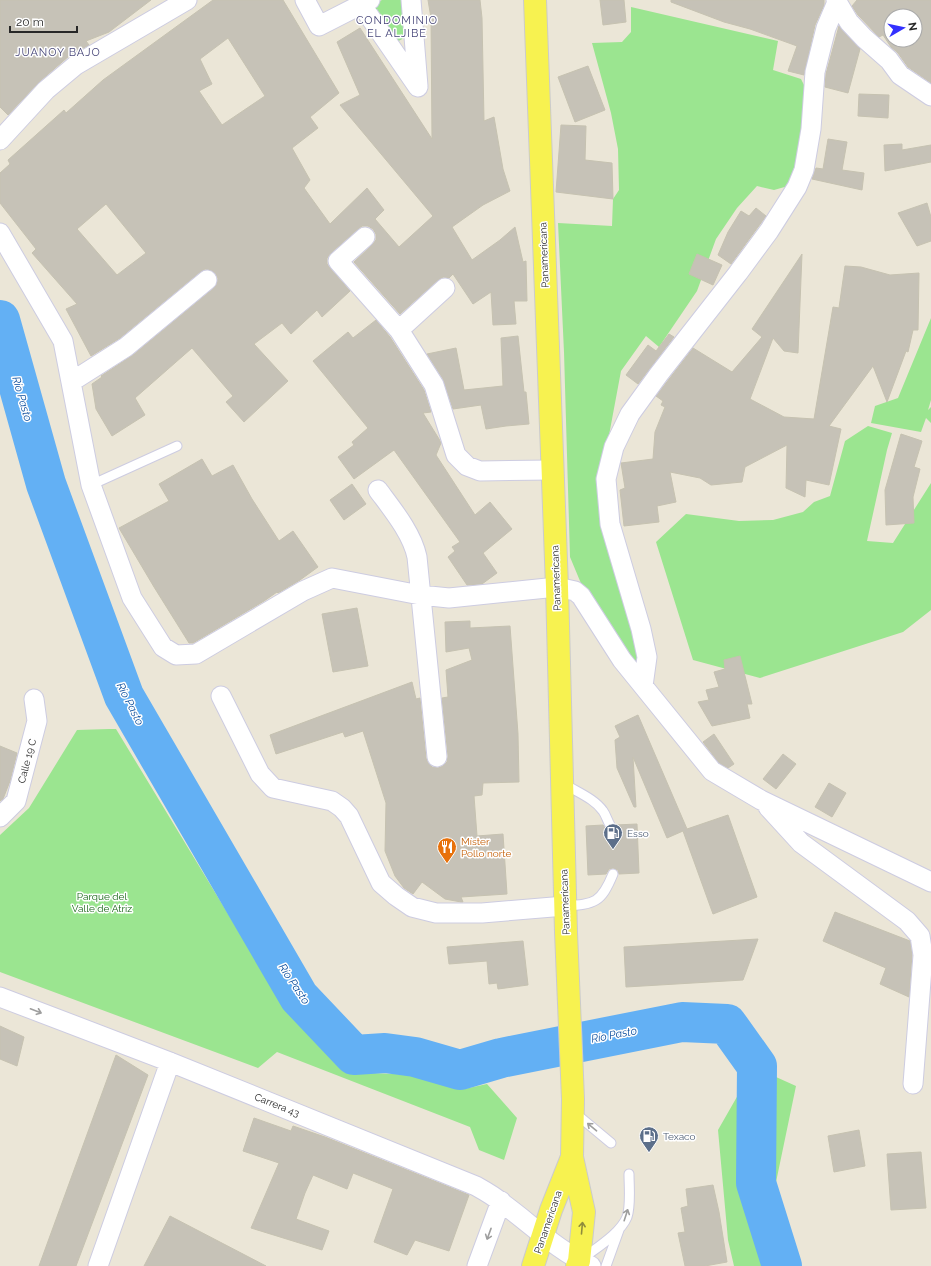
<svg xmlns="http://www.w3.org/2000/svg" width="931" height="1266" font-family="Raleway,sans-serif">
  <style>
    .green { fill: #9be590 }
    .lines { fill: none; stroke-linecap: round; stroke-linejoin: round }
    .river { stroke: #63b0f4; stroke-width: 40 }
    .building { fill: #c6c2b7; stroke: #c6c2b1; fill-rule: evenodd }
    .service-casing { stroke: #cdcce1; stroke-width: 11 }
    .minor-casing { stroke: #cdcce1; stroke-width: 21 }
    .primary-casing { stroke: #cbcbcb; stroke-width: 24 }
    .service { stroke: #fff; stroke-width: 9 }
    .minor { stroke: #fff; stroke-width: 19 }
    .primary { stroke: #f7f250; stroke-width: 22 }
    .oneway { stroke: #9e9e9e }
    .oneway2 { stroke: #8f8c3c }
    .labels { text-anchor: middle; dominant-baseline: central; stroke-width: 3; stroke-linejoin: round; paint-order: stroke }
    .street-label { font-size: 10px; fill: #272727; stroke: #fff }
    .service-label { font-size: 10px; fill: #4e5e75; stroke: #fff; text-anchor: start }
    .food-label { font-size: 10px; fill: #c56008; stroke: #fff; text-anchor: start }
    .park-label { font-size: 10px; fill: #166515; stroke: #fff }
    .neighbourhood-label { font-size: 11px; letter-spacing: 1px; fill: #474679; stroke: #fff }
    .water-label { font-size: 11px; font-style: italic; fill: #074a9b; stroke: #fff }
  </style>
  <rect width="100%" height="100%" fill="#ebe6d7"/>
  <path class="green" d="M382 0H403L404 38 393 44 368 7Z
    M631 7 778 41 773 70 801 79 808 93 804 138 788 186 774 190 757 186 737 208 716 239 697 291 659 347 646 336 621 371 604 462 642 660 633 666 610 637 580 581 570 557 564 352 558 223 612 226 613 199 619 190 618 149 611 113 592 43 622 42 631 32Z
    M931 318V400L928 410 931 407V423L926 418 921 432 871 423 875 406 898 398Z
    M868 426 892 433 887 450 867 541 893 543 931 483V610L903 632 760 678 693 660 656 542 686 514 739 521 773 520 803 512 814 502 830 496 845 441Z
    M109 729H116L287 1011 347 1072 419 1075 464 1089 487 1084 517 1118 504 1160 479 1150 470 1127 277 1052 258 1068 0 972V835L29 808 77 730Z
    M776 1077 796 1086 775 1187 782 1224 799 1266H734L728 1240 718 1130 742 1088Z"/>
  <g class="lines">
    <path class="river" d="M0 320 46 484 124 696 299 997 354 1055 385 1053 415 1057 460 1070 501 1058 682 1022 727 1024 757 1066 756 1183 782 1266"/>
  </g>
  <path class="building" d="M0 0H151L109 32 86 41 89 45 69 56 39 82 8 115 0 107Z
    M213 0H283L339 93 310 117 318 128 292 148 310 180 304 188 330 224 367 188 384 210 375 219 399 247 433 216 340 105 360 95 337 42 360 28 432 139 431 18 428 0H480L482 18 484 121 494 117 503 169 510 191 483 205 452 227 472 260 500 240 515 227 523 262 526 261 527 301H514L516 324 493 325 491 292 473 304 453 274 449 278 443 277 438 280 400 314 354 262 372 245 376 240V234L373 229 368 226H362L358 229 331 253 327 258V264L330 268 350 291 322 317 317 310 291 334 282 323 254 344 288 381 244 422 226 402 233 396 192 348 135 398 145 415 112 436 96 409 92 384 102 377 101 376 133 355 214 288 217 283 218 278 215 273 210 270 205 269 200 272 120 338 91 356 66 309 77 304 32 253 36 249 0 203V173L10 164 8 160 64 110 66 113 103 80ZM228 38 265 96 222 125 199 91 212 84 200 59ZM106 204 146 253 117 275 77 229Z
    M600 0H624L626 22 603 25Z
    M671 0H824V5L815 25 804 75 788 71 797 46 750 29 724 22 671 2Z
    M857 0H931V83L908 67 898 53 891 47 883 35 879 37 858 15 852 6ZM891 16H915V40H891Z
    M839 26 860 49 848 93 825 87 826 74Z
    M588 66 605 110 575 122 558 77Z
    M859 94 889 95 888 118 858 116Z
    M561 125 586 126 585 160 612 163 613 199 556 192Z
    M828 139 847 142 842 170 864 173 862 190 812 179 816 168 823 169Z
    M902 144V150L931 145V162L885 171 884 145Z
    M927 203 931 217V241L917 246 898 213Z
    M756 208 766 216 731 264 718 255 728 232 741 211 749 216Z
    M697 254 722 265 713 285 689 274Z
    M802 254 798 353 784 351 773 338 750 399 784 417 814 419 833 307 839 308 845 266 861 267 890 275 919 273 918 330H913L908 352 906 351 887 402 873 366 829 426 841 429 829 485 806 480 805 497 786 488 787 445 745 467 742 482 711 485 700 478 670 472 676 502 657 506 659 522 624 526 620 490 625 488 621 463 653 459 655 432 665 407 661 405 663 401 656 396 693 348 732 372 762 337 752 329Z
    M376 320 390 337 424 390 431 412 423 413 439 439 441 443 436 455 475 515 490 502 512 529 483 553 497 573 482 584 467 585 448 557 455 551 452 547 460 542 394 450 354 479 338 457 354 445 352 442 368 428 313 361 348 332 353 338Z
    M669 334 674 337 638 384 626 375 648 345 656 351Z
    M518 336 524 392H526L529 424 506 426 486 429 481 405 453 409 443 379 427 354 456 348 464 390 503 386 501 338Z
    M901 434 922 441 914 467 920 469 913 497 914 523 886 525 885 490Z
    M202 459 212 476 233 465 252 499 279 541 293 531 318 567 300 580 278 593 277 592 264 601 193 643H189L154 587 119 528 169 501 159 484Z
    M352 484 366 504 344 520 330 500Z
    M357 608 368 666 333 672 322 614Z
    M470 621V628L510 626 518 734 519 782 483 783 482 795 474 796 477 836 503 834 507 894 461 897 463 902H461L445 899 422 882 413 894 404 888 395 876 385 851 386 803 363 731 345 737 343 732 276 754 270 735 412 682 416 699 420 698 426 758 428 763 432 767 438 768 443 766 447 762 448 756 442 698 448 697 446 670 472 660 469 648 446 652 445 622Z
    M740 656 752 704H747L750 718 712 726 698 702 709 700 706 690 719 687 714 672 725 669 724 660Z
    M638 715 687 829 728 815 757 897 713 914 683 831 667 838 633 757 636 807H634L617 768 615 740 620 737 615 726Z
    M714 734 734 764 728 768 719 763 703 742Z
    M0 746 17 753 10 781 3 799 0 801Z
    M783 754 796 764 776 789 763 779Z
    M829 783 846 793 832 817 815 807Z
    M637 824 639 873 619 874 618 870 613 868 609 869 606 874 588 875 586 826 603 825 607 830 610 831 615 828 616 825Z
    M835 912 910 941 912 955 909 997 880 984 886 968 823 941Z
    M758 939 743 980 626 987 624 947Z
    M523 941 528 985 498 989 497 983 489 984 487 961 449 964 447 947Z
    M0 1026 24 1037 17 1066 0 1059Z
    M116 1055 148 1075 76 1266H39Z
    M254 1118 291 1131 293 1126 325 1137 469 1195 449 1251 415 1240 407 1255 374 1242 393 1189 353 1173 347 1189 313 1175 305 1193 296 1219 329 1231 322 1250 251 1228 279 1163 243 1151Z
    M859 1130 865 1166 834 1172 828 1136Z
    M921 1152 926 1208 891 1210 887 1154Z
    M713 1185 719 1212 727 1262 705 1266H685L678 1233 685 1232 681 1208 688 1206 686 1189Z
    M170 1216 266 1266H144Z"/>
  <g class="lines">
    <g class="service-casing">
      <path id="service" d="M91 485 177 446
        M563 783C576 792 594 798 603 811 606 815 607 820 610 825
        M565 906C595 904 601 903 613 874
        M575 1113 611 1143
        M582 1259C596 1248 620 1234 627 1217 631 1206 629 1186 629 1174
        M606 1266 619 1230"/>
    </g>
    <g class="minor-casing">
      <path id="minor" d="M305 0 319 26 370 0
        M411 0 418 86
        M836 0 849 22 864 38 889 60 900 75 931 96
        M361 4 418 87
        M0 140 46 90 76 65 187 0
        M0 233 63 341 91 485 132 598 163 647 176 655 196 654 303 591 332 578 420 595 449 598 557 587 575 591 581 596 622 660 712 771 761 800 931 882
        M365 237 338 261 399 330 434 385 456 455 467 466 480 471 552 470
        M399 330 445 288
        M71 382 126 347 207 280
        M378 490C392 509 412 533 417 557L437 757
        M643 686 647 657 641 629 610 524 606 479 614 447 630 414 659 374 738 273 769 231 797 187 804 170 811 129 815 72 826 28 837 2
        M221 696 260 774 273 788 332 801 342 808 349 816 381 883 396 896 412 907 436 913H482L565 906
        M768 807 801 843 907 921 920 936 923 955 913 1084
        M0 817 16 801 37 721 34 699
        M0 997 170 1062 476 1186C485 1191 494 1196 502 1203 531 1224 558 1251 591 1266
        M98 1266 170 1062
        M477 1266 501 1201"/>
    </g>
    <g class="primary-casing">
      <path id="primary" d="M535 0 557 587 566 932 573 1099 572 1157 584 1212 579 1261 577 1266
        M533 1266 551 1210 572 1157"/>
    </g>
    <use href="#service" class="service"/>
    <use href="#minor" class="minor"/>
    <use href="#primary" class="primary"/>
  </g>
  <defs><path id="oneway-shaft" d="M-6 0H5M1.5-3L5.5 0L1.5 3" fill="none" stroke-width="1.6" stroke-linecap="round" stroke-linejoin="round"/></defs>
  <g class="oneway">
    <use href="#oneway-shaft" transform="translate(36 1011) rotate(21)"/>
    <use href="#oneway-shaft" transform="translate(592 1127) rotate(-140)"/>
    <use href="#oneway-shaft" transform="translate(626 1215) rotate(-72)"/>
    <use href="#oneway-shaft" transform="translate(489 1234) rotate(110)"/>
  </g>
  <use class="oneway2" href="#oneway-shaft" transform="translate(582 1228) rotate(-85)"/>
  <defs>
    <g id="fuel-pin" transform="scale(1)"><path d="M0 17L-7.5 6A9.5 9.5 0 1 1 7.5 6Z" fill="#5c6f8a" stroke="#fff"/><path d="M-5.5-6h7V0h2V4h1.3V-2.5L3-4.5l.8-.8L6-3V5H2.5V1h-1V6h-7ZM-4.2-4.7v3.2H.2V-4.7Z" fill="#fff"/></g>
    <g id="restaurant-pin" transform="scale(1)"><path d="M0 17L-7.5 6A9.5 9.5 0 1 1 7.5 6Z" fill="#e8710a" stroke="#fff"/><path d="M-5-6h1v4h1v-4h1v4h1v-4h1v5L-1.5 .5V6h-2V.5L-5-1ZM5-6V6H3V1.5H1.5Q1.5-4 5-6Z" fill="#fff"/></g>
  </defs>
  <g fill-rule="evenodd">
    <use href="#fuel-pin" x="613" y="833"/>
    <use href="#restaurant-pin" x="447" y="847"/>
    <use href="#fuel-pin" x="649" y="1136"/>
  </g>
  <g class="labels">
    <g class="street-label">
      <text transform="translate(544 255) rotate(-92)">Panamericana</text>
      <text transform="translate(556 578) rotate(-92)">Panamericana</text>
      <text transform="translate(27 761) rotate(-75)">Calle 19 C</text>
      <text transform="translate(565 902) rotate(-92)">Panamericana</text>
      <text transform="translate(277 1105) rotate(22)">Carrera 43</text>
      <text transform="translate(548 1222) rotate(-71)">Panamericana</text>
    </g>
    <g class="service-label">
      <text x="627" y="833">Esso</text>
      <text x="663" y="1136">Texaco</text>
    </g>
    <g class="food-label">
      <text x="461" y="841">Míster<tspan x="461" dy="12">Pollo norte</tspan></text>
    </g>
    <g class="park-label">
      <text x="102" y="896">Parque del<tspan x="102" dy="12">Valle de Atriz</tspan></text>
    </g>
    <g class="neighbourhood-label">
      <text x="397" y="20">CONDOMINIO<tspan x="397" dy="13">EL ALJIBE</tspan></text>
      <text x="58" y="52">JUANOY BAJO</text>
    </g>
    <g class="water-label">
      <text transform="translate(22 399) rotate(74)">Río Pasto</text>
      <text transform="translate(130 704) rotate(63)">Río Pasto</text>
      <text transform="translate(294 984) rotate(56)">Río Pasto</text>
      <text transform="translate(614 1035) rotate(-11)">Río Pasto</text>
    </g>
  </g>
  <g transform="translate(903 28) rotate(81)"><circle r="19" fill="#ffffff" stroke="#a9a9a9"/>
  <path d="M0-3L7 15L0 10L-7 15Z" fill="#3330ff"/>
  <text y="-6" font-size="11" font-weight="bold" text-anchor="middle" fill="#272727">N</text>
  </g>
  <path d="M10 26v6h67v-6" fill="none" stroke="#272727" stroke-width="2"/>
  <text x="16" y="26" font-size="12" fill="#272727" stroke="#ffffff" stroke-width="3" paint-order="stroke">20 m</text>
</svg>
